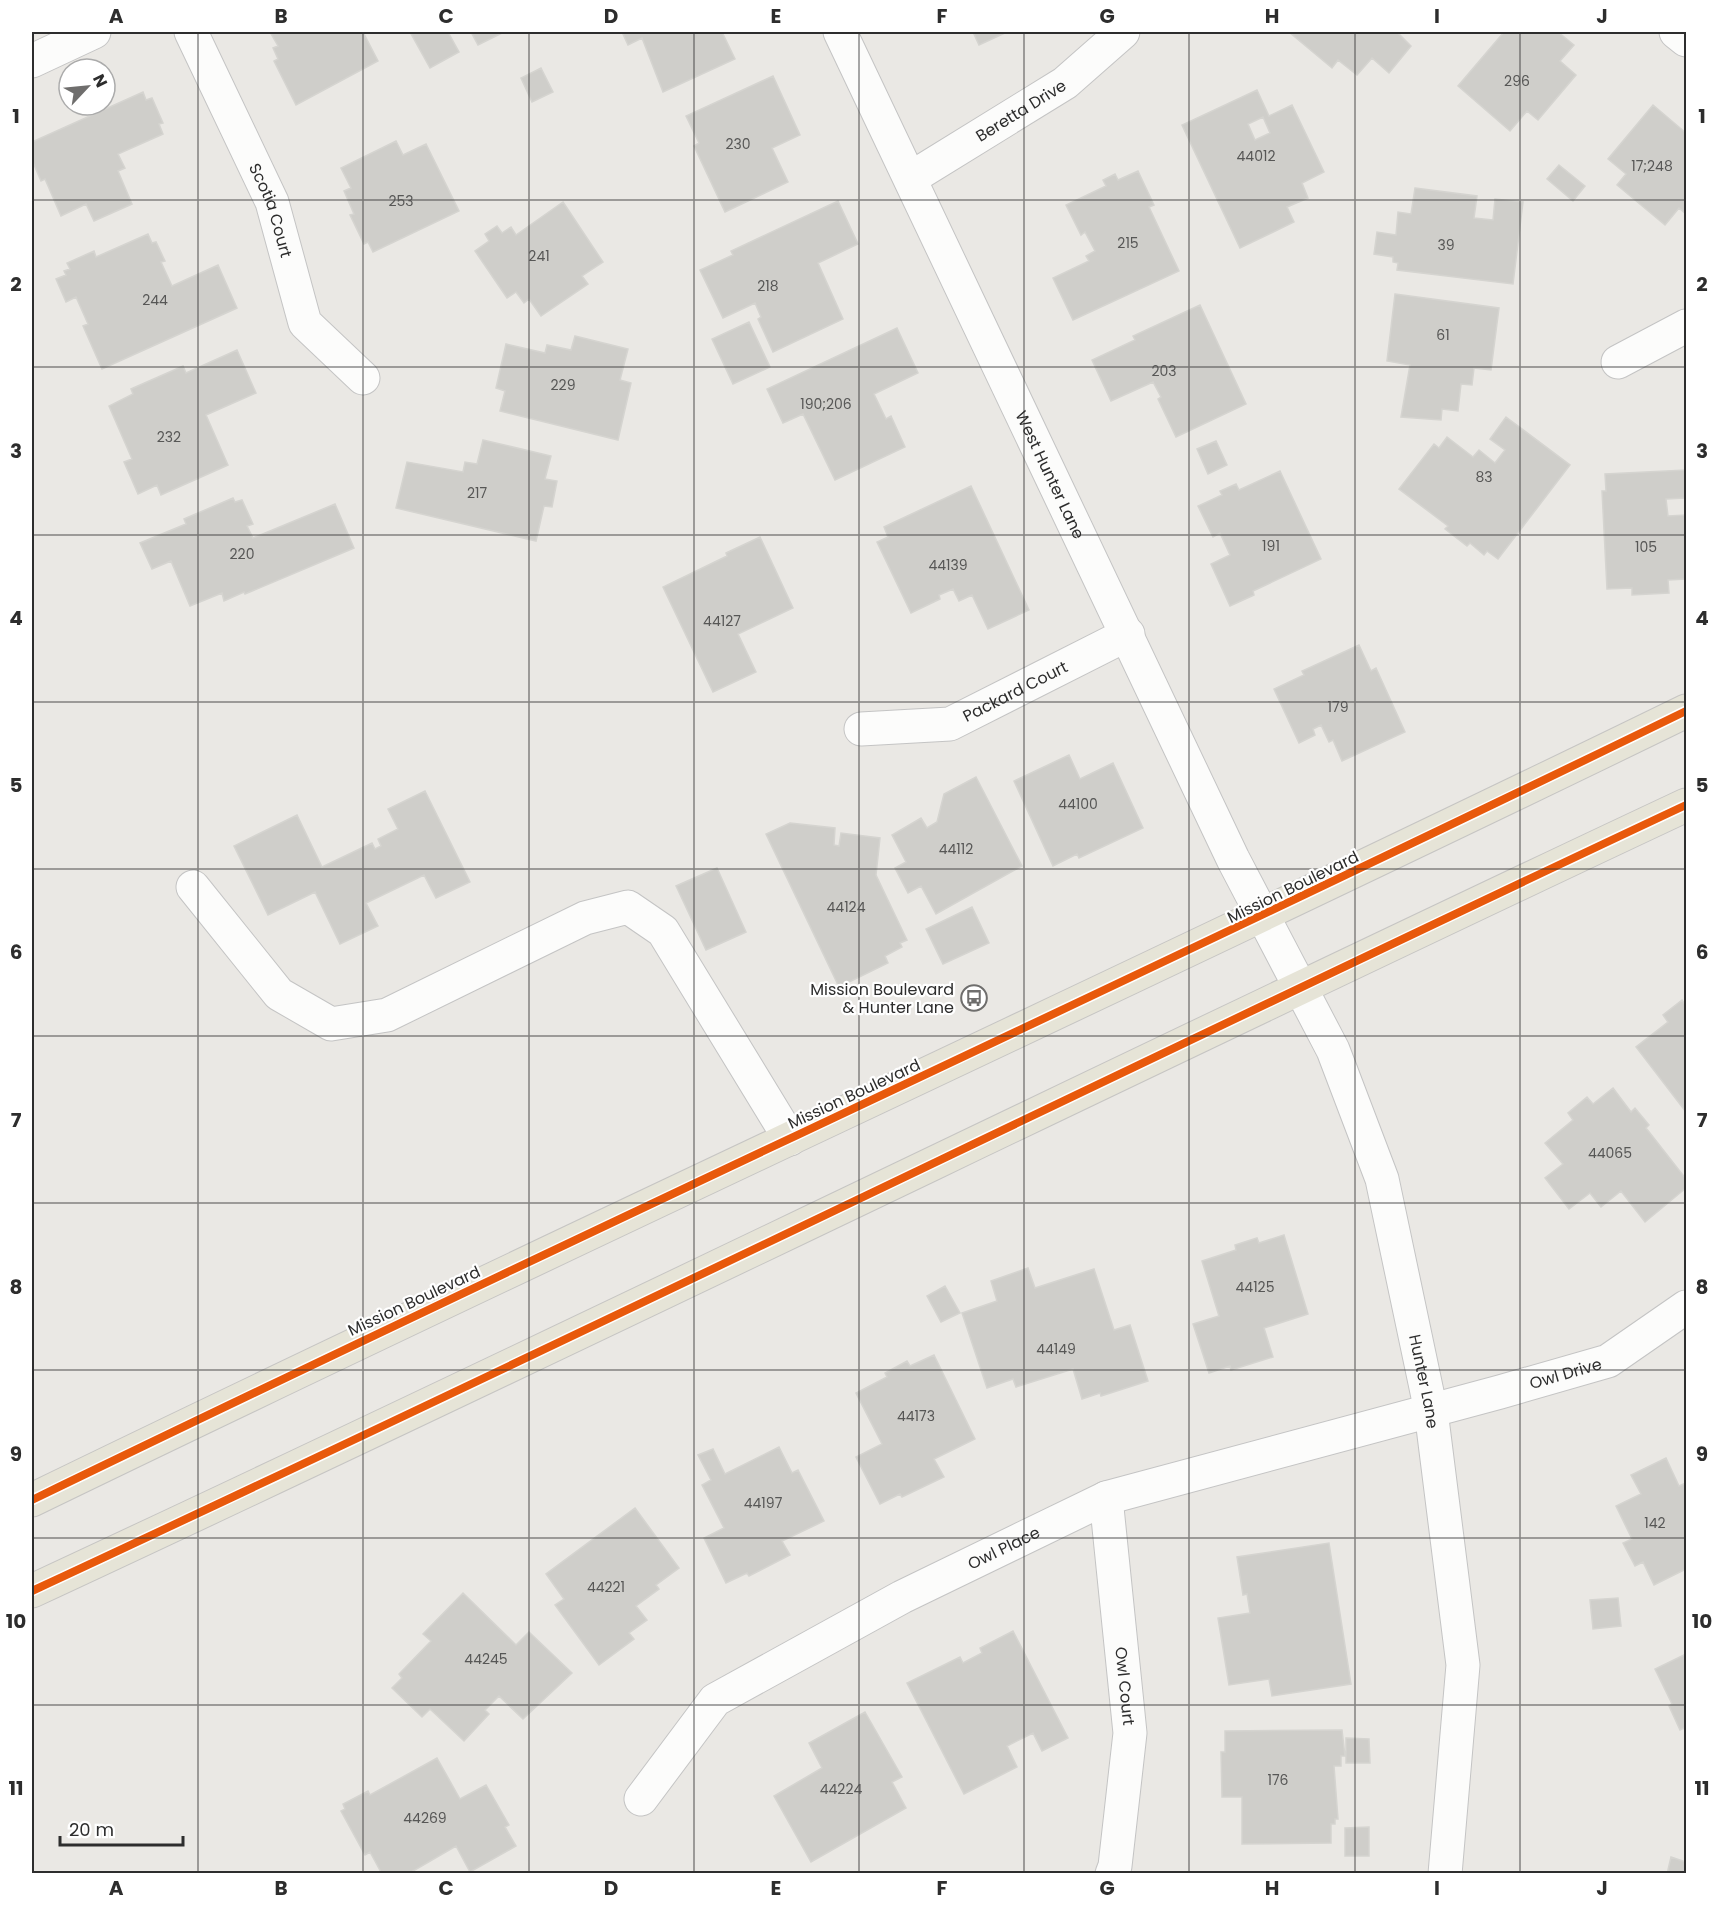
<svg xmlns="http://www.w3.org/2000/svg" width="1718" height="1905" font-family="Poppins,sans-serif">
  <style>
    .building { fill: #cfceca; stroke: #d5d4d0; stroke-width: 1.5; fill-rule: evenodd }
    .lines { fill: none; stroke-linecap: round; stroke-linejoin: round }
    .minor-casing { stroke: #c4c4c4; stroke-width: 35 }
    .major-casing { stroke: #c6c5c3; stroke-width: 35 }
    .minor { stroke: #fcfcfb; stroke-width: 33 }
    .major { stroke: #e6e4d7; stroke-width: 33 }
    .cycleway-casing { stroke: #fff; stroke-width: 11 }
    .cycleway { stroke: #e8590c; stroke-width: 8 }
    .grid { fill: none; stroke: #2d2d2d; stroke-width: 1.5; stroke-opacity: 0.55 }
    .labels { text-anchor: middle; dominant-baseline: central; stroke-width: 4.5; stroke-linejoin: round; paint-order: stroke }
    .number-label { font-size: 14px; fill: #575756 }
    .street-label { font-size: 16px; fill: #2d2d2d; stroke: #fff }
    .poi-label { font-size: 16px; fill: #2d2d2d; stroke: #fff; text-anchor: end }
    .neatline { fill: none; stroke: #2d2d2d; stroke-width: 2 }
    .grid-label { font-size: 20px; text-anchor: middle; font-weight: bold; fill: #2d2d2d }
  </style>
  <rect width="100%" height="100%" fill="#eae8e4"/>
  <path class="building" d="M270 32H363L378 61 296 105 274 61 278 59 273 48 278 46Z
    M410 32H448L459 52 430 68Z
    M471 32H504L478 45Z
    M622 32H722L735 59 663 92 642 38 628 45Z
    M973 32H1007L979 45Z
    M1289 32H1397L1411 46 1389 73 1372 58 1357 75 1338 60 1332 68Z
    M1504 32H1558L1574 45 1560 61 1576 75 1538 120 1527 111 1510 131 1458 86Z
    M541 68 553 92 532 102 521 78Z
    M773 76 800 135 772 148 788 182 725 212 694 146 699 143 686 116Z
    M1257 90 1269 116 1292 105 1324 172 1302 183 1308 198 1287 207 1294 222 1240 248 1182 125ZM1263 117 1270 133 1255 140 1248 124Z
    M143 92 146 100 152 98 163 123 159 124 163 134 118 154 125 168 118 171 132 204 94 221 86 204 61 216 45 179 41 181 32 160V142Z
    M1653 105 1686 133V214L1679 208 1665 225 1617 185 1626 174 1608 159Z
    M396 141 403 155 426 144 459 211 373 252 368 242 364 244 350 215 354 214 344 191 351 188 341 168Z
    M1559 165 1585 186 1573 201 1547 179Z
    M1138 171 1154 205 1149 207 1179 271 1073 320 1053 278 1089 261 1086 256 1095 251 1085 232 1081 235 1066 205 1106 186 1103 180 1115 174 1118 180Z
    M1415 188 1477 196 1474 218 1493 220 1495 199 1523 202 1513 284 1397 270 1398 263 1393 262V257L1374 254 1377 232 1396 235 1398 212 1411 214Z
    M838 201 858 244 818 263 843 319 773 352 758 319 761 317 755 303 723 318 700 270 733 255 731 251Z
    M563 202 603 262 582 276 588 284 541 316 529 299 524 303 516 292 507 298 475 251 489 241 485 234 497 226 502 233 511 227 516 235Z
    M148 234 152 243 156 242 165 261 161 262 172 286 218 265 237 308 102 369 83 326 88 324 76 297 66 302 56 279 66 275 64 271 70 269 67 263 94 251 96 257Z
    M1395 294 1499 308 1491 370 1474 368 1472 385 1461 384 1458 411 1442 409 1441 420 1401 417 1410 365 1387 361Z
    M1200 305 1246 404 1176 437 1158 399 1161 397 1153 382 1111 401 1092 360 1135 340 1133 336Z
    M749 322 770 367 733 384 712 339Z
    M897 328 918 373 874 394 886 419 891 416 905 447 835 480 803 414 783 423 767 389Z
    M575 336 628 349 620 380 631 383 618 440 500 411 505 391 496 388 506 344 545 353 547 345 571 350Z
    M237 350 256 393 206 415 228 465 161 495 157 485 138 494 124 462 132 459 109 406 133 394 131 389 183 366 186 373Z
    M1506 417 1570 465 1498 559 1487 551 1484 555 1470 543 1467 546 1445 529 1448 526 1399 489 1434 444 1439 448 1447 437 1473 457 1479 450 1495 463 1505 450 1490 439Z
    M483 440 551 456 545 479 557 481 552 507 544 506 536 541 396 508 407 462 463 472 465 462 477 464Z
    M1216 441 1227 465 1208 474 1197 449Z
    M1686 470V498L1666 499 1668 516 1686 515V579L1668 580 1669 593 1632 595V588L1607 589 1602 491H1606L1605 474Z
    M1280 471 1321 559 1253 591 1254 595 1230 606 1211 564 1230 555 1220 533 1213 537 1198 506 1222 495 1220 491 1236 484 1239 490Z
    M971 486 1029 610 988 629 972 595 959 601 953 589 939 595 940 599 911 613 877 542 888 537 884 527Z
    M233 498 235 502 242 500 253 524 247 526 253 538 335 504 354 548 245 594 244 592 224 601 222 593 190 606 171 561 152 569 140 543 186 524 184 519Z
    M760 537 793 608 738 634 756 672 713 692 663 587 727 556 726 553Z
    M1359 645 1371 671 1376 668 1405 732 1342 761 1333 740 1329 742 1321 725 1313 729 1315 735 1299 743 1274 689 1304 675 1302 671Z
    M1069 755 1080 779 1113 763 1143 828 1079 858 1077 854 1053 866 1014 781Z
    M976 777 1022 866 936 914 921 886 908 893 895 868 906 862 892 835 921 818 927 828 937 822 944 794Z
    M425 791 470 882 436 898 424 875 366 903 378 926 340 944 315 892 268 915 234 846 297 815 322 867 372 843 375 849 381 846 378 839 398 829 388 809Z
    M790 823 835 828 834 845 839 846 841 833 880 838 876 875 907 940 900 943 902 947 885 956 888 963 839 987 766 834Z
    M717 868 746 932 706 950 676 886Z
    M972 907 989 943 943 964 926 929Z
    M1682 1000 1686 1006V1112L1636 1047 1668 1022 1663 1015Z
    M1613 1088 1631 1112 1635 1108 1649 1125 1646 1128 1686 1179V1188L1645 1222 1621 1191 1601 1207 1590 1193 1569 1209 1545 1178 1563 1164 1545 1143 1573 1120 1568 1113 1587 1097 1593 1104Z
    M1284 1235 1308 1314 1264 1328 1273 1357 1231 1370 1230 1366 1209 1373 1193 1324 1219 1316 1202 1261 1236 1250 1235 1245 1257 1238 1259 1243Z
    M1028 1268 1035 1288 1094 1269 1114 1330 1130 1325 1148 1381 1101 1396 1100 1393 1082 1399 1073 1369 1016 1387 1013 1379 987 1388 962 1313 997 1301 991 1281Z
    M945 1286 960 1313 941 1322 927 1296Z
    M934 1355 975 1439 934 1459 944 1477 902 1497 900 1494 880 1504 856 1457 882 1444 856 1393 887 1377 885 1373 907 1361 910 1366Z
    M779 1447 792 1473 798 1470 824 1521 782 1541 790 1555 749 1576 747 1573 726 1583 704 1538 724 1528 702 1485 711 1480 698 1455 713 1449 725 1474Z
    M1666 1458 1679 1486 1686 1483V1569L1654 1585 1643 1562 1635 1566 1623 1543 1632 1539 1616 1506 1641 1494 1631 1475Z
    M635 1508 679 1568 656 1585 659 1589 636 1606 647 1620 629 1633 634 1639 599 1665 555 1605 564 1599 546 1574Z
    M1329 1543 1351 1684 1272 1696 1269 1679 1229 1685 1218 1618 1250 1613 1247 1594 1243 1595 1237 1557Z
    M463 1593 516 1645 529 1632 572 1673 523 1719 499 1696 485 1710 489 1714 464 1741 430 1709 422 1717 392 1688 402 1678 399 1674 431 1641 423 1634Z
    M1618 1598 1621 1626 1593 1629 1590 1600Z
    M1013 1631 1068 1738 1042 1751 1033 1733 1007 1746 1017 1767 964 1794 907 1683 960 1657 963 1663 982 1653 980 1648Z
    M1686 1654V1733L1684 1728 1680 1730 1669 1706 1672 1704 1655 1669Z
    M865 1712 902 1777 892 1782 906 1808 811 1862 774 1796 822 1768 809 1743Z
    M1342 1730 1345 1756H1341V1766H1334L1338 1819H1335V1824H1331V1843L1242 1844V1797H1222L1221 1752H1225V1731Z
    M1346 1738 1369 1739 1370 1763H1346Z
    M437 1758 460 1799 486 1785 509 1825 505 1827 516 1846 470 1872 456 1846 408 1874H382L370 1852 365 1855 341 1811 345 1809 343 1804 368 1791 370 1795Z
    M1369 1827V1856H1345V1828Z
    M1671 1857 1686 1862V1874H1667Z"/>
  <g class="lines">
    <g class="minor-casing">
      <g id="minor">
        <path id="s1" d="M191 32 272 202 305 323 363 378"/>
        <path id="s2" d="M840 32 1233 859 1333 1050 1382 1179 1431 1411 1463 1665 1445 1874"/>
        <path d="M1676 32 1686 40"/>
        <path d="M32 61 94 32"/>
        <path id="s3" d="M911 178 1065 83 1123 32"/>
        <path d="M1618 362 1686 326"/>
        <path id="s4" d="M861 729 950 724 1128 634"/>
        <path d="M193 887 279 994 331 1024 387 1015 585 918 628 907 663 931 790 1139"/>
        <path id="s5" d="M1106 1498 1130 1733 1115 1866 1112 1874"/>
        <path id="s6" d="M641 1799 715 1700 902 1597 1106 1498 1500 1392 1608 1361 1686 1307"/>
      </g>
    </g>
    <g class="major-casing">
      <path id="major" d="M32 1500C581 1233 1137 979 1686 711
        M32 1591C585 1334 1134 1064 1686 805"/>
    </g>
    <use href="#minor" class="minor"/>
    <use href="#major" class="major"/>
    <g class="cycleway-casing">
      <path id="cycleway" d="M32 1500C581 1233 1137 979 1686 711
        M32 1591C585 1334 1134 1064 1686 805"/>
    </g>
    <use href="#cycleway" class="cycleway"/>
  </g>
  <path class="grid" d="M198 32V1874M363 32V1874M529 32V1874M694 32V1874M859 32V1874M1024 32V1874M1189 32V1874M1355 32V1874M1520 32V1874M32 200H1686M32 367H1686M32 535H1686M32 702H1686M32 869H1686M32 1036H1686M32 1203H1686M32 1370H1686M32 1538H1686M32 1705H1686"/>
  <defs>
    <g id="bus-ring" transform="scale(1.35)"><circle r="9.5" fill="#fff" stroke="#6f6e6d" stroke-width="1.5"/><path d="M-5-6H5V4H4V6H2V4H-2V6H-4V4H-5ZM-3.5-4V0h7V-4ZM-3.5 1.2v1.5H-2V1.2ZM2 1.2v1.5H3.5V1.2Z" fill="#6f6e6d"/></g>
  </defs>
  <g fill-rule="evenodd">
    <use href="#bus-ring" x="974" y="998"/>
  </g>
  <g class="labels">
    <g class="number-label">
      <text x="1517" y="81">296</text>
      <text x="738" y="144">230</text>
      <text x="1256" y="156">44012</text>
      <text x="1652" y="166">17;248</text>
      <text x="401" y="201">253</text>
      <text x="1128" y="243">215</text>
      <text x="1446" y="245">39</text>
      <text x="539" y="256">241</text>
      <text x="768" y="286">218</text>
      <text x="155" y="300">244</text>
      <text x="1443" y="335">61</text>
      <text x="1164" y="371">203</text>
      <text x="563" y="385">229</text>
      <text x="826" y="404">190;206</text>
      <text x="169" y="437">232</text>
      <text x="1484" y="477">83</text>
      <text x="477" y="493">217</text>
      <text x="1271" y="546">191</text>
      <text x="1646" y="547">105</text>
      <text x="242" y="554">220</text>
      <text x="948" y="565">44139</text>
      <text x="722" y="621">44127</text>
      <text x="1338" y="707">179</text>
      <text x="1078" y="804">44100</text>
      <text x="956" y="849">44112</text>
      <text x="846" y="907">44124</text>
      <text x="1610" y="1153">44065</text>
      <text x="1255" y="1287">44125</text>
      <text x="1056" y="1349">44149</text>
      <text x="916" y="1416">44173</text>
      <text x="763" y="1503">44197</text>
      <text x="1655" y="1523">142</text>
      <text x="606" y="1587">44221</text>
      <text x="486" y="1659">44245</text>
      <text x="1278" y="1780">176</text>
      <text x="841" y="1789">44224</text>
      <text x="425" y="1818">44269</text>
    </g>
    <g class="street-label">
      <text stroke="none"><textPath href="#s3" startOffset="129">Beretta Drive</textPath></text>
      <text stroke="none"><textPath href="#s1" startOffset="196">Scotia Court</textPath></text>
      <text stroke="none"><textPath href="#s2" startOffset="490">West Hunter Lane</textPath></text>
      <text stroke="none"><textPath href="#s4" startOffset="162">Packard Court</textPath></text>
      <text transform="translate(1293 887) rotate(-26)">Mission Boulevard</text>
      <text transform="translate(854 1094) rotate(-25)">Mission Boulevard</text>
      <text transform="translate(414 1301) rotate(-25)">Mission Boulevard</text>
      <text stroke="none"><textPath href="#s6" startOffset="1040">Owl Drive</textPath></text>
      <text stroke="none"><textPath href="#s2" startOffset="1476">Hunter Lane</textPath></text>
      <text stroke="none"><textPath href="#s6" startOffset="450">Owl Place</textPath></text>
      <text stroke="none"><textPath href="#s5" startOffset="189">Owl Court</textPath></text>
    </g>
    <g class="poi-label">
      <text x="954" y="989">Mission Boulevard<tspan x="954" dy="18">&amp; Hunter Lane</tspan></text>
    </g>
  </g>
  <rect width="1718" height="1905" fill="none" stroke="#ffffff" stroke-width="66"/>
  <g transform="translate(87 87) rotate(64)"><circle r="28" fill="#ffffff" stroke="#ababab" stroke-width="1.5"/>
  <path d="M0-4.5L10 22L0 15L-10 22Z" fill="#6f6e6d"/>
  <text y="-9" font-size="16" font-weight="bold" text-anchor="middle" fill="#2d2d2d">N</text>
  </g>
  <path d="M60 1836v9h123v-9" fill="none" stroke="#2d2d2d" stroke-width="3"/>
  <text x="69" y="1836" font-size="18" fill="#2d2d2d" stroke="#ffffff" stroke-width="4.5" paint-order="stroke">20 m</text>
  <rect x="33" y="33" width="1652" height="1839" class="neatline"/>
  <g class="grid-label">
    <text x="116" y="23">A</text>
    <text x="281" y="23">B</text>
    <text x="446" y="23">C</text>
    <text x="611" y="23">D</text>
    <text x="776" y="23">E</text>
    <text x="942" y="23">F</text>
    <text x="1107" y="23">G</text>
    <text x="1272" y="23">H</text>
    <text x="1437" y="23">I</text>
    <text x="1602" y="23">J</text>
    <text x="16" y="123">1</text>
    <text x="1702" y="123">1</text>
    <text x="16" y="291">2</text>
    <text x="1702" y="291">2</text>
    <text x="16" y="458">3</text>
    <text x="1702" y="458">3</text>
    <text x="16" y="625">4</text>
    <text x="1702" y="625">4</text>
    <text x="16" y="792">5</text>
    <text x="1702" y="792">5</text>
    <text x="16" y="959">6</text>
    <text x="1702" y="959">6</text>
    <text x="16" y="1127">7</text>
    <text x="1702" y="1127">7</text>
    <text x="16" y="1294">8</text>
    <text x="1702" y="1294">8</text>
    <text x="16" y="1461">9</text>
    <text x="1702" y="1461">9</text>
    <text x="16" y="1628">10</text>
    <text x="1702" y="1628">10</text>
    <text x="16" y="1795">11</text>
    <text x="1702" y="1795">11</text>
    <text x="116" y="1895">A</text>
    <text x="281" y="1895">B</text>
    <text x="446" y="1895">C</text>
    <text x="611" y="1895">D</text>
    <text x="776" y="1895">E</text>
    <text x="942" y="1895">F</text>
    <text x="1107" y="1895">G</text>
    <text x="1272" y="1895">H</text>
    <text x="1437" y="1895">I</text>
    <text x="1602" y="1895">J</text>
  </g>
</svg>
